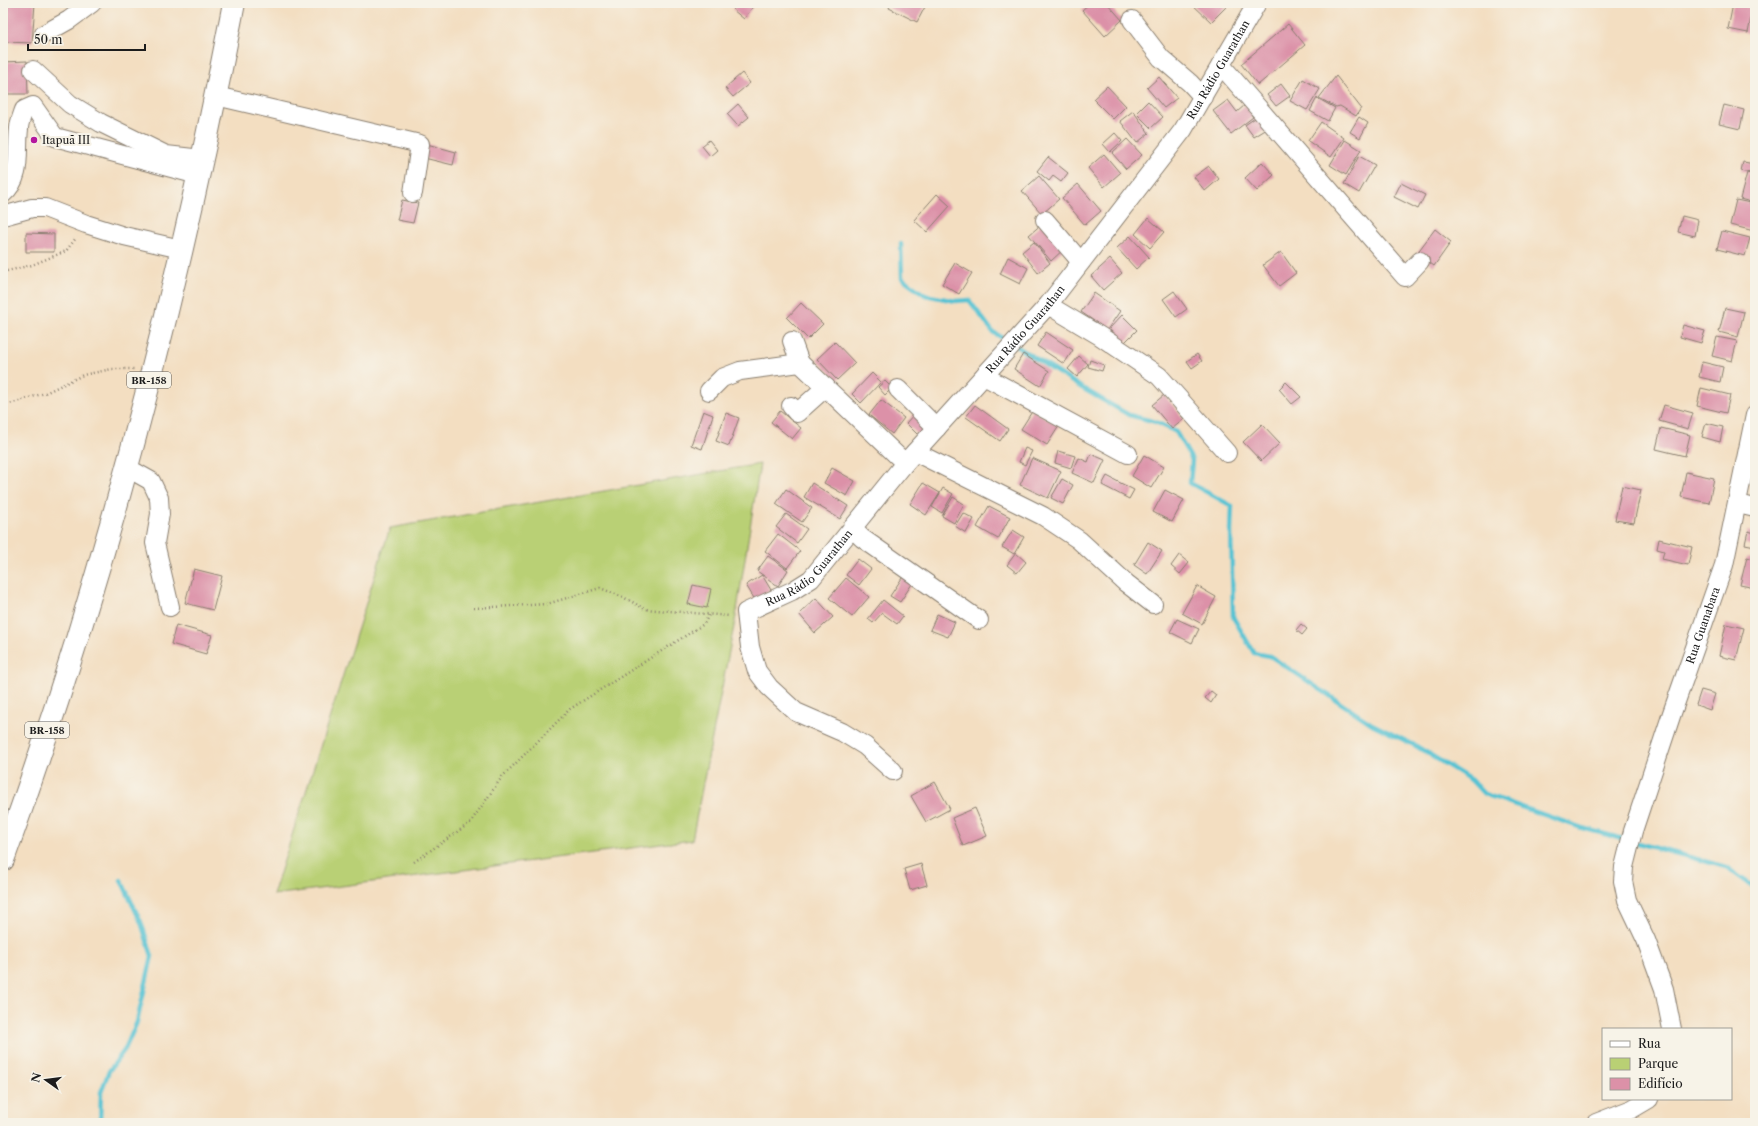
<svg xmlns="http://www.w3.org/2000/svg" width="1758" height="1126" font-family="'Libre Caslon Text',serif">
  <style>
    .green { fill: #b9d074; stroke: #6a7648 }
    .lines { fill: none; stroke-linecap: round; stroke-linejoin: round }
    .stream { stroke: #58c3d3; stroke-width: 4.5 }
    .building { fill: #dc91a8 }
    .minor-casing { stroke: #887d6e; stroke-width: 20 }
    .highway-casing { stroke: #887d6e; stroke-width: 24 }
    .path { stroke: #887d6e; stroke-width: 2.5; stroke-dasharray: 1 3; stroke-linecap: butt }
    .minor { stroke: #fff; stroke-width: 18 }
    .highway { stroke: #fff; stroke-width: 22 }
    .poi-dot { fill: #b5179e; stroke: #f7f3e8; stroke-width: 1.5 }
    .labels { text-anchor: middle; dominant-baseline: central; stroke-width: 4; stroke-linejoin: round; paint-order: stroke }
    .shield { fill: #f7f3e8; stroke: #5e5c59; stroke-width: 1 }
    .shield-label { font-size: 10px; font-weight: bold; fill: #1c1c1c }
    .street-label { font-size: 11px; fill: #1c1c1c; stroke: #f7f3e8 }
    .poi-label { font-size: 11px; fill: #1c1c1c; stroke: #f7f3e8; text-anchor: start }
  </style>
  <rect width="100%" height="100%" fill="#f7f3e8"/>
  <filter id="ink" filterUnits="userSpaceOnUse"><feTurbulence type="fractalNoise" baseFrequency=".025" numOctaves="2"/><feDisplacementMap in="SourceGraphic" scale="8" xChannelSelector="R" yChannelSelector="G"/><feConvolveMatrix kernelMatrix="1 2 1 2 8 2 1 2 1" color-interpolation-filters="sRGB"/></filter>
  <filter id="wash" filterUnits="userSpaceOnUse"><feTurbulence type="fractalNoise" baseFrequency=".012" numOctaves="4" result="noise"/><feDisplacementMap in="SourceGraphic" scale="16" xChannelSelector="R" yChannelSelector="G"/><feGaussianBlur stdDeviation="0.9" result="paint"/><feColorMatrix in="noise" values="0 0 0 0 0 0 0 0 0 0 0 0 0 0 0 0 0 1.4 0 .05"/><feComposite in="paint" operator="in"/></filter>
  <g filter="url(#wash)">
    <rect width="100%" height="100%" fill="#f3dec1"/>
    <path class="green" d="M760 464 736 616 692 840 273 895 390 528Z"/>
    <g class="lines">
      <path class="stream" d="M901 244 902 278 925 295 956 301 969 300 993 332 1009 342
        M1016 346 1082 388 1129 415 1156 422 1176 432 1192 460 1190 483 1232 506 1231 531 1233 617 1254 653 1270 656 1372 724 1416 746 1471 780 1484 794 1582 828 1627 840
        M1634 842 1726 867 1755 888
        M100 1123 101 1092 109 1071 125 1049 137 1022 152 956 141 922 121 880"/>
    </g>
    <g id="blocks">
      <path class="building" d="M3 3H35L32 43 5 42 6 30H3Z
        M738 3H754L755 4 744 19 733 10Z
        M891 3H922L926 5 917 22 889 8Z
        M1090 3H1107L1122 20 1105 36 1082 10Z
        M1191 3H1230L1211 22Z
        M1733 4 1753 8 1748 33 1728 29Z
        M1288 24 1305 45 1258 85 1241 64Z
        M27 61 28 94H4L6 178H3V62Z
        M742 73 750 83 733 97 725 88Z
        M1336 76 1361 108 1356 116 1340 106 1336 107 1319 98Z
        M1159 77 1177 98 1164 108 1147 88Z
        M1303 79 1320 89 1307 110 1290 101Z
        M1281 84 1290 96 1276 106 1267 95Z
        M1107 86 1126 106 1113 119 1093 99Z
        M1317 98 1335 108 1328 121 1310 111Z
        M1228 100 1237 112 1245 105 1253 117 1231 134 1213 111Z
        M1148 101 1163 117 1151 128 1136 113Z
        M738 104 749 117 738 126 727 114Z
        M1724 105 1744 110 1740 129 1719 124Z
        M1133 111 1149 133 1137 143 1120 121Z
        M1258 116 1267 129 1254 137 1245 125Z
        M1359 117 1368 123 1360 138 1350 132Z
        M1321 122 1344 138 1331 157 1308 141Z
        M1115 133 1122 141 1110 152 1103 144Z
        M1127 139 1142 155 1126 169 1112 153Z
        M709 140 717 150 710 156 702 146Z
        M1345 140 1361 150 1346 175 1330 165Z
        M427 144 456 152 453 165 424 158Z
        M1104 154 1120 173 1104 187 1088 168Z
        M1359 156 1375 165 1359 193 1344 184Z
        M1048 157 1068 173 1061 182 1053 176 1049 181 1037 171Z
        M1262 162 1274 175 1257 191 1245 178Z
        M1743 162 1755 164V174L1741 171Z
        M1209 166 1219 179 1205 191 1194 177Z
        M1747 173 1755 175V203L1740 199Z
        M1039 176 1059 199 1042 214 1022 191Z
        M1401 183 1425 195 1418 209 1394 197Z
        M1078 184 1101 211 1085 225 1062 198Z
        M937 194 950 206 927 232 914 220Z
        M402 200 418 203 413 223 397 220Z
        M1736 200 1755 204 1754 231 1730 225Z
        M1682 216 1698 220 1695 236 1678 232Z
        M1148 218 1164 232 1150 248 1135 234Z
        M1043 223 1065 248 1051 261 1029 235Z
        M1435 229 1451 242 1434 266 1417 253Z
        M1722 231 1750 238 1745 256 1717 249Z
        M26 233 54 234V252H26Z
        M1130 236 1149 257 1136 269 1117 248Z
        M1034 242 1050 263 1038 273 1022 252Z
        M1281 252 1296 273 1279 286 1263 265Z
        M1008 257 1028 268 1020 284 1000 274Z
        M1110 259 1122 273 1103 290 1091 276Z
        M955 263 972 273 959 294 942 284Z
        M1174 291 1187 309 1176 317 1163 299Z
        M1094 293 1120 311 1107 330 1081 312Z
        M801 303 823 324 808 339 787 318Z
        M1725 308 1744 312 1738 337 1719 332Z
        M1122 315 1137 330 1124 343 1109 329Z
        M1683 325 1705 331 1701 343 1680 337Z
        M1046 332 1073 350 1064 364 1037 346Z
        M1717 337 1737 341 1732 361 1712 356Z
        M835 342 855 363 837 380 817 359Z
        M1023 354 1049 371 1040 386 1014 369Z
        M1197 354 1202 361 1192 368 1187 361Z
        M1079 356 1088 364 1077 377 1068 369Z
        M1090 360 1104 365 1102 371 1088 367Z
        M1702 362 1723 367 1720 382 1699 377Z
        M872 373 881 382 861 403 852 394Z
        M885 381 892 388 885 395 878 387Z
        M1286 382 1301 397 1292 404 1279 389Z
        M1701 388 1730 395 1726 413 1697 406Z
        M1164 395 1184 419 1172 429 1152 405Z
        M881 400 904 418 892 434 869 415Z
        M975 405 1008 429 1000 441 966 417Z
        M1664 405 1693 413 1688 429 1659 421Z
        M1033 410 1059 426 1047 445 1021 429Z
        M703 411 713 415 702 449 691 445Z
        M780 411 801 428 792 439 771 422Z
        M726 413 739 418 729 446 716 441Z
        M915 413 929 426 919 436 906 423Z
        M1706 423 1723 427 1720 442 1702 437Z
        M1262 424 1280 443 1261 461 1243 442Z
        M1661 428 1690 435 1685 456 1656 449Z
        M1025 448 1032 451 1025 465 1019 462Z
        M1058 451 1075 456 1071 468 1055 463Z
        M1091 454 1105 460 1094 483 1072 473 1079 458 1088 462Z
        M1144 455 1164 467 1151 488 1132 476Z
        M1032 458 1061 471 1048 498 1020 485Z
        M832 468 855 481 847 496 824 483Z
        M1686 472 1714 478 1709 503 1681 497Z
        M1107 476 1134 490 1129 499 1102 485Z
        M1062 479 1073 485 1063 504 1051 498Z
        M812 483 848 506 840 519 804 497Z
        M923 483 940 493 926 515 910 504Z
        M1622 486 1641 490 1634 523 1615 520Z
        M943 488 953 494 942 513 932 507Z
        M786 489 812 508 802 522 776 504Z
        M1165 490 1184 500 1172 522 1153 512Z
        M953 497 964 504 954 523 942 516Z
        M989 506 1010 517 998 539 977 527Z
        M963 513 974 519 966 533 955 526Z
        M786 514 807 529 797 543 776 527Z
        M1013 530 1024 537 1014 554 1002 547Z
        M1748 531 1755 533V546L1745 544Z
        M778 534 800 551 787 568 765 551Z
        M1659 539 1692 547 1688 565 1662 559 1664 551 1657 549Z
        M1148 542 1162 551 1147 574 1134 565Z
        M1016 553 1026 562 1017 573 1007 565Z
        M1179 555 1189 563 1180 574 1171 566Z
        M768 556 788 570 778 586 757 571Z
        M1747 557 1755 559V588L1740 585Z
        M858 559 871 569 859 585 846 575Z
        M194 569 222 576 213 610 185 603Z
        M762 575 771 590 755 600 746 585Z
        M904 575 914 581 900 602 890 596Z
        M846 578 869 597 852 617 829 598Z
        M693 585 711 589 707 608 688 604Z
        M1197 586 1216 597 1202 624 1182 613Z
        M816 598 833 617 815 633 799 614Z
        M883 600 903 616 897 624 882 613 873 623 868 619Z
        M937 614 955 622 948 637 930 630Z
        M1177 619 1199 629 1192 643 1170 632Z
        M1301 624 1307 629 1302 635 1296 630Z
        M1726 624 1744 628 1736 660 1719 656Z
        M176 625 212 635 206 654 171 644Z
        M1701 690 1715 694 1710 710 1696 705Z
        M1211 691 1216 695 1211 703 1205 698Z
        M935 782 950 809 926 822 911 796Z
        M975 808 987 836 963 846 952 818Z
        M921 864 927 885 910 890 904 869Z"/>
    </g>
  </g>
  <g filter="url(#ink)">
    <use href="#blocks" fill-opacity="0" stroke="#887d6e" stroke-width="1"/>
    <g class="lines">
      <g class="minor-casing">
        <g id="minor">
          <path d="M1132 20 1161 58 1190 83 1203 97"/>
          <path d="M44 34 69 20 92 3"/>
          <path d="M1221 65 1405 277 1420 261"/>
          <path d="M33 70 70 104 101 123 166 155 202 159"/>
          <path d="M216 96 420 144 413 193"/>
          <path d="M3 194C23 177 16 152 19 129 19 122 22 116 24 110L33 106 55 137 198 175"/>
          <path d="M3 216 32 208H45L86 224 124 236 181 249"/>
          <path d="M1045 220 1081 262"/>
          <path d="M1048 305 1100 336 1159 376 1227 453"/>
          <path d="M792 341 800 363 905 463"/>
          <path d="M984 376 1128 454"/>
          <path d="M898 389 937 428"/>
          <path d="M709 391 722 378 740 371 800 363"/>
          <path d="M791 406 797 413 826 387"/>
          <path d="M915 452 1043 516 1079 540 1126 583 1153 604"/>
          <path d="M126 467 151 481 159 498 160 514 155 543 170 607"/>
          <path d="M1738 504 1755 508"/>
          <path d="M852 528 862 538 979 620"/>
          <path id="s1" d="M893 771 865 746 842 732 796 712 769 687 757 671 750 647 746 612 792 591 811 579 905 463 1048 305 1183 130 1257 3"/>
          <path id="s2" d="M1672 1029 1664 989 1646 940 1627 900 1623 881 1624 867 1633 831 1672 713 1724 565 1755 415"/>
          <path d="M1596 1123 1632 1109 1649 1099"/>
        </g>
      </g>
      <g class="highway-casing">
        <path id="highway" d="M3 860C104 582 178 293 234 3"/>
      </g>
      <path class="path" d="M3 272 32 265 66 251 76 238
        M3 406 45 393 83 375 112 369H134
        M474 608 547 604 600 588 623 597 645 609 730 616
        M414 862 470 823 502 777 570 709 704 624 710 613"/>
      <use href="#minor" class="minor"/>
      <use href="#highway" class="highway"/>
    </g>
  </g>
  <circle class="poi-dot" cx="34" cy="140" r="4"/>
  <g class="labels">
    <g class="shield">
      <rect x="127" y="372" width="44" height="16" rx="3"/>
      <rect x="25" y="722" width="44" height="16" rx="3"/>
    </g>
    <g class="shield-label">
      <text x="149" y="380">BR-158</text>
      <text x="47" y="730">BR-158</text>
    </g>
    <g class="street-label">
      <text stroke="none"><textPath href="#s1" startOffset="958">Rua Rádio Guarathan</textPath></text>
      <text stroke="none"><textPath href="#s1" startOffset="634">Rua Rádio Guarathan</textPath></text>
      <text stroke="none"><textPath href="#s1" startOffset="310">Rua Rádio Guarathan</textPath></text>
      <text stroke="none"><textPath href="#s2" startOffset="425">Rua Guanabara</textPath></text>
    </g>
    <g class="poi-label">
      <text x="42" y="140">Itapuã III</text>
    </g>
  </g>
  <rect width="1758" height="1126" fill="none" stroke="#f7f3e8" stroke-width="16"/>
  <rect x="1602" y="1028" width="130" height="72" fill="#f7f3e8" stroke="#9f9d96"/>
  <rect x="1610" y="1041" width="20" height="6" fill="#ffffff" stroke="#9f9d96"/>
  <text x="1638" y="1048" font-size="12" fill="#1c1c1c">Rua</text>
  <rect x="1610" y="1058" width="20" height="12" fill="#b9d074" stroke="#9f9d96"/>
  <text x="1638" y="1068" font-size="12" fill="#1c1c1c">Parque</text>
  <rect x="1610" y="1078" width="20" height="12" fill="#dc91a8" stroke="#9f9d96"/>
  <text x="1638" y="1088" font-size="12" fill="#1c1c1c">Edifício</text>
  <g transform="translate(46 1080) rotate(284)" stroke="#f7f3e8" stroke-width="3" paint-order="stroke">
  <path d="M0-3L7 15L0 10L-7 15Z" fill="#1c1c1c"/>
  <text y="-6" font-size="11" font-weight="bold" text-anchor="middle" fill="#1c1c1c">N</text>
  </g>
  <path d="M28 44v6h117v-6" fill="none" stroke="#1c1c1c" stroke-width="2"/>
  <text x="34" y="44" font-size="12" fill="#1c1c1c" stroke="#f7f3e8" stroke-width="3" paint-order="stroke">50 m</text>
</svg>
